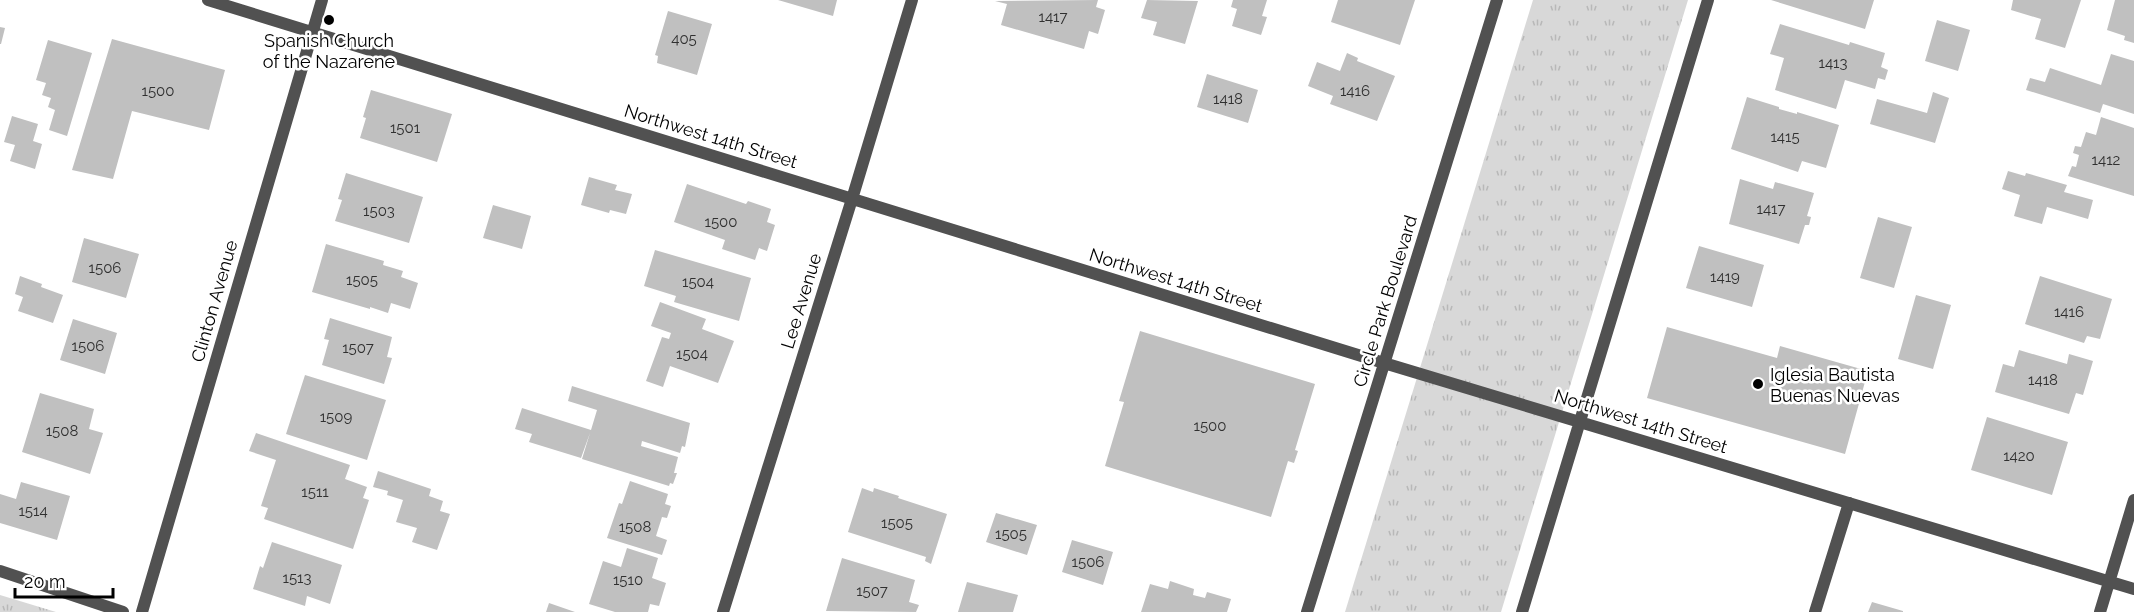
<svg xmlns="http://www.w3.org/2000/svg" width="2134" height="612" font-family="Raleway,sans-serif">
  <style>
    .park { fill: url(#park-tufts) }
    .building { fill: #c0c0c0 }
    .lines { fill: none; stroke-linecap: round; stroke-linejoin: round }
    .service { stroke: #515151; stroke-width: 12 }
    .minor { stroke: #515151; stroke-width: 12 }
    .poi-dot { fill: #000; stroke: #fff; stroke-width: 2 }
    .labels { text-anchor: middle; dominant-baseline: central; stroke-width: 5; stroke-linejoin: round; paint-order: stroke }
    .number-label { font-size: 15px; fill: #303030 }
    .poi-label { font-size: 18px; fill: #000; stroke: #fff }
    .street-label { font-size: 18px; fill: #000; stroke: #fff }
  </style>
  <defs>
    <pattern id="park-tufts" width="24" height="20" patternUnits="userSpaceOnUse" patternTransform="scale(1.5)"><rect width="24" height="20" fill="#d8d8d8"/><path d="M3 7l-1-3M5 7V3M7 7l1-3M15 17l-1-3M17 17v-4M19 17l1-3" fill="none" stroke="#b8b8b8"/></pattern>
  </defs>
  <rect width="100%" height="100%" fill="#fff"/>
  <path class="park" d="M1533 0H1688L1501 612H1345Z
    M0 595 56 612H0Z"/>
  <path class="building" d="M778 0H837L833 16Z
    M1098 0 1096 7 1105 10 1098 34 1089 31 1084 49 1001 25 1007 4 995 1Z
    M1147 0 1198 1 1185 44 1153 35 1157 22 1141 18Z
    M1233 0H1267L1262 16 1267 17 1261 35 1232 26 1237 9 1231 7Z
    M1338 0H1415L1400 45 1331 22Z
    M1771 0H1874L1865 29Z
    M2013 0H2081L2065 48 2035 39 2041 19 2011 10Z
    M2115 0H2134V43L2124 40 2125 36 2107 30Z
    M668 11 712 24 697 75 657 63 658 56 655 55Z
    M1937 20 1970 30 1958 71 1925 61Z
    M1780 24 1849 45 1850 42 1885 53 1881 67 1888 70 1885 80 1878 78 1875 89 1845 80 1836 109 1775 90 1784 58 1770 54Z
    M0 27 5 28 1 44H0Z
    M112 39 225 70 209 130 132 111 113 179 72 170Z
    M48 40 92 53 67 136 49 130 55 110 48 107 51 98 42 95 46 83 36 80Z
    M1347 53 1358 58 1357 61 1395 76 1377 121 1330 104 1333 96 1308 86 1317 62 1340 71Z
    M2111 54 2134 61V114L2103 104 2100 113 2026 90 2030 78 2045 82 2050 68 2101 85Z
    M1207 74 1258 90 1248 123 1197 107Z
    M371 90 452 114 437 162 360 138 366 118 363 117Z
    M1933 92 1949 98 1935 143 1870 124 1877 99 1927 113Z
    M1747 97 1779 107V109L1797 114V112L1839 125 1826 168 1802 161 1798 172 1731 149Z
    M12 116 38 124 33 141 42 144 35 169 10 161 15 145 4 142Z
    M2101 117 2134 128V196L2068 176 2072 166 2076 167 2079 155 2073 153 2075 146 2081 147 2086 132 2096 135Z
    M2008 171 2025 176 2026 173 2067 185 2064 192 2093 200 2088 219 2047 207 2042 224 2014 216 2020 195 2002 189Z
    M346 173 423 197 409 243 335 221 342 200 338 199Z
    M589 177 617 185 615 190 632 194 626 214 610 210 609 213 581 205Z
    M1740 179 1773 189 1775 182 1814 193 1807 216 1811 217 1809 225H1805L1799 244 1729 224Z
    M687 184 746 204 748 201 771 209 767 222 775 225 767 251 759 248 755 260 722 249 725 240 674 222Z
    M493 205 531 216 522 249 483 238Z
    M1878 217 1912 227 1894 288 1860 278Z
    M84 238 139 254 126 298 72 282Z
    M326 244 384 261 383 265 403 271 401 277 418 283 410 309 391 303 388 313 370 307V309L312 292Z
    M1699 246 1764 265 1752 307 1686 288Z
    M655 250 751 278 739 321 674 302 676 296 644 286Z
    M20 276 42 284 41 287 63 295 53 323 18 311 23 297 15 294Z
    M2040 276 2112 299 2100 339 2087 336 2084 343 2025 324Z
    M1916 295 1951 305 1933 369 1898 359Z
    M660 302 706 319 702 329 734 341 718 383 670 366 663 387 646 381 662 337 669 339 671 333 651 326Z
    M330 318 392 337 387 357 392 358 384 384 322 365 329 340 324 339Z
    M73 319 117 333 105 374 60 360Z
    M1667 327 1777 358 1780 346 1868 371 1845 454 1647 398Z
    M1140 331 1315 384 1295 450 1298 451 1294 463 1288 461 1271 517 1105 466 1124 402 1119 401Z
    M2019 350 2067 364 2069 354 2093 361 2083 395 2076 393 2069 414 1995 392 2003 364 2014 367Z
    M305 375 386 400 367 460 286 434Z
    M572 386 690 423 685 447 682 446 680 453 642 441 641 446 678 457 674 473H677L673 484 670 483 669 486 582 459 590 433 581 458 529 442 532 434 515 429 522 408 591 430 597 410 568 401Z
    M40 393 94 409 89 429 103 433 90 474 22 452Z
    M1987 417 2068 442 2052 495 1971 470Z
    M256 433 350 465 345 479 367 487 363 498 369 500 353 549 264 519 268 508 261 506 276 460 249 451Z
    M378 471 431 489 429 496 443 501 440 511 450 514 437 550 412 542 417 528 396 522 403 500 387 495 388 491 373 487Z
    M630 481 668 494 665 504 671 506 667 518 662 517 656 536 667 540 662 555 607 538 619 503 622 504Z
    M21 482 70 496 57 540 0 523V494L16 499Z
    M862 488 873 492 874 488 899 496 898 498 947 514 931 564 925 561 926 557 848 532Z
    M996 513 1037 525 1027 555 986 542Z
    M1072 540 1113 552 1103 585 1062 572Z
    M272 542 342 565 330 604 307 596 305 606 253 589 260 566 263 568Z
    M627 548 658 558 652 578 666 583 659 606 650 604 648 612H615L589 604 603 561 621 567Z
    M842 558 915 580 909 602 919 605 916 612 826 611Z
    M1170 581 1194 589 1193 595 1205 598 1207 592 1231 599 1227 612H1141L1150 584 1168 589Z
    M967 582 1018 595 1013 612H958Z
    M1872 602 1903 611V612H1868Z
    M549 603 575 612H546Z"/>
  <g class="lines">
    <path class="service" d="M1815 612 1849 503"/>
    <path class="minor" d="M208 0 1384 363 2134 589
      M0 571 123 612
      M142 612 322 0
      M723 612 852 199 912 0
      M1307 612 1497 0
      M1522 612 1708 0
      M2100 612 2134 500"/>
  </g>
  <g class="poi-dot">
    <circle cx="329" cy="20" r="6"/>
    <circle cx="1758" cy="384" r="6"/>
  </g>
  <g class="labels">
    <g class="number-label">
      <text x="1053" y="17">1417</text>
      <text x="684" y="39">405</text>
      <text x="1833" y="63">1413</text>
      <text x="158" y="91">1500</text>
      <text x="1355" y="91">1416</text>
      <text x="1228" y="99">1418</text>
      <text x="405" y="128">1501</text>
      <text x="1785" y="137">1415</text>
      <text x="2106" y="160">1412</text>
      <text x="1771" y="209">1417</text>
      <text x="379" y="211">1503</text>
      <text x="721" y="222">1500</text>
      <text x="105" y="268">1506</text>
      <text x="1725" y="277">1419</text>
      <text x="362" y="280">1505</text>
      <text x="698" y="282">1504</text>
      <text x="2069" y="312">1416</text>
      <text x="88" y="346">1506</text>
      <text x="358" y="348">1507</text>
      <text x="692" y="354">1504</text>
      <text x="2043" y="380">1418</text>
      <text x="336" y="417">1509</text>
      <text x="1210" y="426">1500</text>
      <text x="62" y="431">1508</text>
      <text x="2019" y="456">1420</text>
      <text x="315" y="492">1511</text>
      <text x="33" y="511">1514</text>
      <text x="897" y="523">1505</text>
      <text x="635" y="527">1508</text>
      <text x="1011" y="534">1505</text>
      <text x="1088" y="562">1506</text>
      <text x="297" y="578">1513</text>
      <text x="628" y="580">1510</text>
      <text x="872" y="591">1507</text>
    </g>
    <g class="poi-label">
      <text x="329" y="40">Spanish Church<tspan x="329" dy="21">of the Nazarene</tspan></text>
      <text x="1770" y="374" text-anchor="start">Iglesia Bautista<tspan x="1770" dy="21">Buenas Nuevas</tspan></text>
    </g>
    <g class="street-label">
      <text transform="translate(711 136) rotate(17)">Northwest 14th Street</text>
      <text transform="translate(1176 280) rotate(17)">Northwest 14th Street</text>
      <text transform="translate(214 301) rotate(-74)">Clinton Avenue</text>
      <text transform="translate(801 301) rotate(-73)">Lee Avenue</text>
      <text transform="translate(1385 301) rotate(-73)">Circle Park Boulevard</text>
      <text transform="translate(1641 421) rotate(17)">Northwest 14th Street</text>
    </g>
  </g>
  <path d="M15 588v9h98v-9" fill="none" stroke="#000000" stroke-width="3"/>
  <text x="24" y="588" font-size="18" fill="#000000" stroke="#ffffff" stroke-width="4.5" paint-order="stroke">20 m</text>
</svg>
